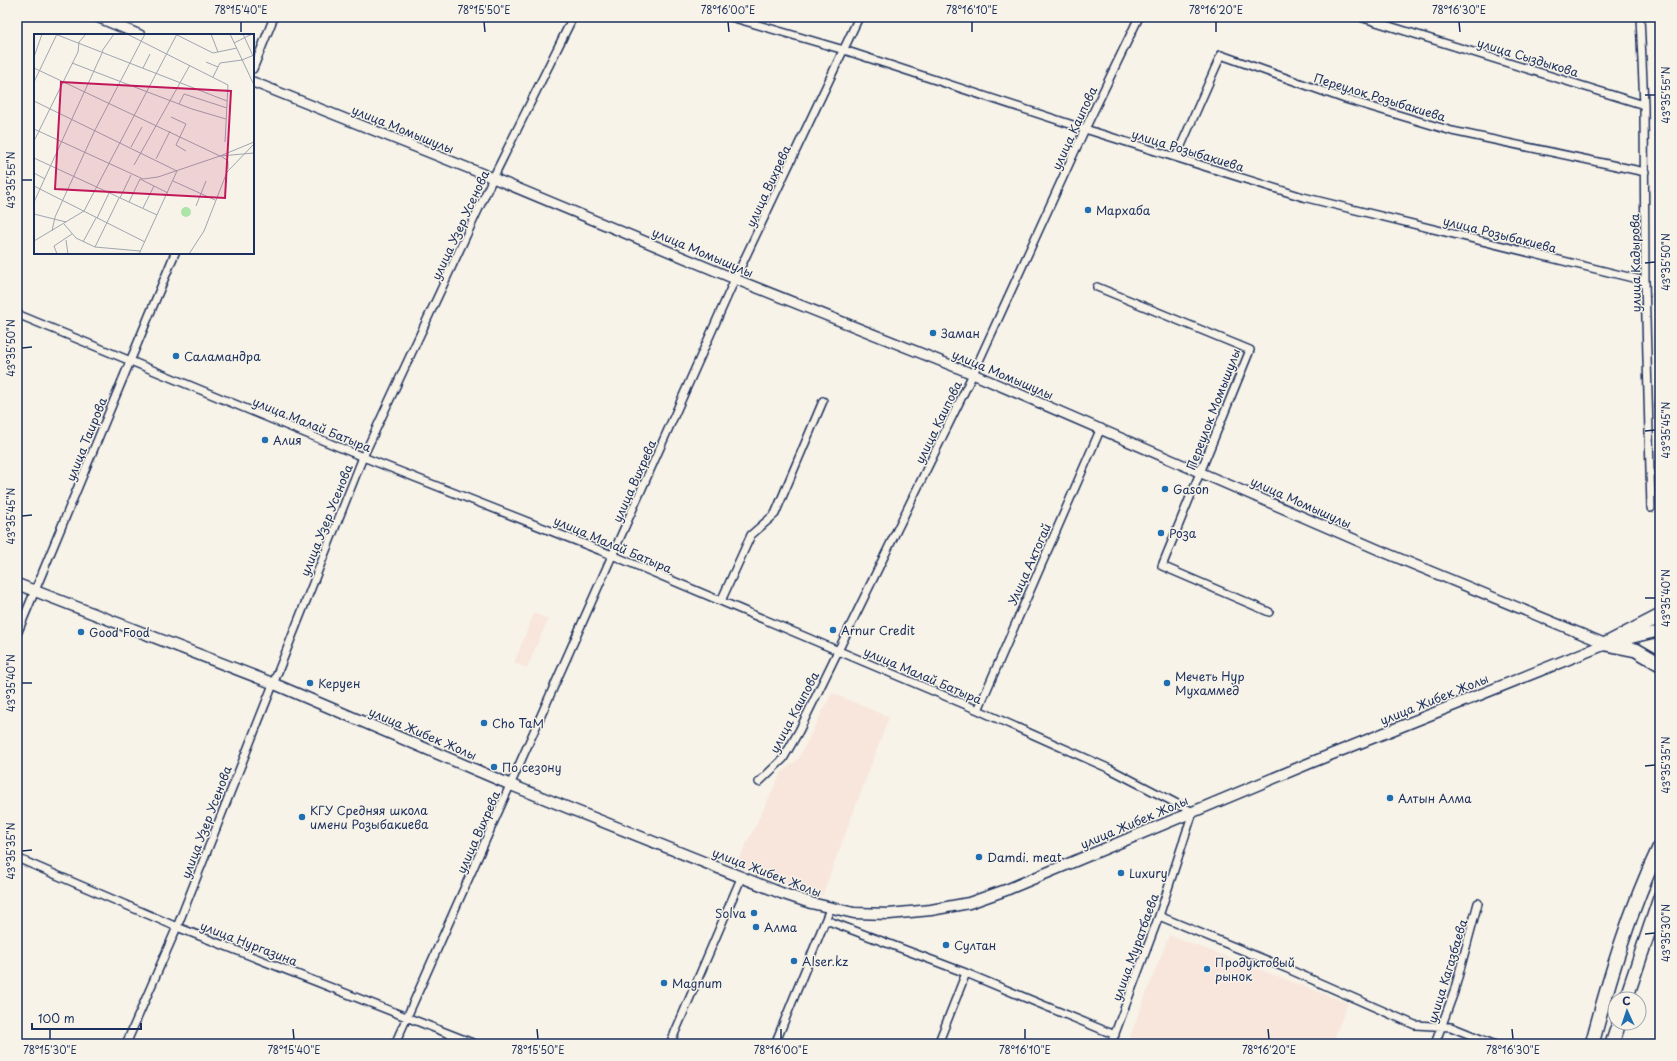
<svg xmlns="http://www.w3.org/2000/svg" width="1677" height="1061" font-family="'Playpen Sans',sans-serif">
  <style>
    .built { fill: #f8e6dc }
    .lines { fill: none; stroke-linecap: round; stroke-linejoin: round }
    .minor-casing { stroke: #1b2f5e; stroke-width: 10 }
    .tertiary-casing { stroke: #1b2f5e; stroke-width: 12 }
    .secondary-casing { stroke: #1b2f5e; stroke-width: 13 }
    .motorway-casing { stroke: #1b2f5e; stroke-width: 16 }
    .minor { stroke: #f7f3e8; stroke-width: 7 }
    .tertiary { stroke: #f7f3e8; stroke-width: 9 }
    .secondary { stroke: #f7f3e8; stroke-width: 10 }
    .motorway { stroke: #f7f3e8; stroke-width: 13 }
    .ticks { fill: none; stroke: #1b2f5e; stroke-width: 1.5 }
    .poi-dot { fill: #1f6fb2; stroke: #f7f3e8; stroke-width: 1.5 }
    .labels { text-anchor: middle; dominant-baseline: central; stroke-width: 3; stroke-linejoin: round; paint-order: stroke }
    .street-label { font-size: 12px; fill: #1b2f5e; stroke: #f7f3e8 }
    .poi-label { font-size: 12px; fill: #1b2f5e; stroke: #f7f3e8; text-anchor: start }
    .inset-road { fill: none; stroke: #9fa5b1; stroke-width: 1 }
    .view { fill: #c2185b; fill-opacity: 0.15; stroke: #c2185b; stroke-width: 2 }
    .inset-edge { fill: none; stroke: #1b2f5e; stroke-width: 2 }
    .neatline { fill: none; stroke: #1b2f5e; stroke-width: 1.5 }
    .ticks-label { font-size: 10px; text-anchor: middle; fill: #1b2f5e }
  </style>
  <rect width="100%" height="100%" fill="#f7f3e8"/>
  <filter id="ink" filterUnits="userSpaceOnUse"><feTurbulence type="fractalNoise" baseFrequency=".025" numOctaves="2"/><feDisplacementMap in="SourceGraphic" scale="8" xChannelSelector="R" yChannelSelector="G"/><feConvolveMatrix kernelMatrix="1 2 1 2 8 2 1 2 1" color-interpolation-filters="sRGB"/></filter>
  <g filter="url(#ink)">
    <path class="built" d="M534 613 548 619 527 668 514 663Z
      M832 693 889 717 822 896 736 865 781 773 798 759Z
      M1169 935 1348 1003 1332 1044H1127Z"/>
    <g class="lines">
      <g class="minor-casing">
        <path id="minor" d="M731 17 844 50 1085 129 1303 197 1645 281
          M1360 17 1644 105
          M1640 17 1644 105 1645 281 1651 508
          M253 69 274 17
          M1176 157 1221 55 1345 99 1452 131 1645 172
          M1097 287 1250 350 1162 566 1269 612
          M17 314 363 457 612 555 978 710 1110 769 1193 812 1159 916 1111 1044
          M721 601 751 535 775 514 823 401
          M17 634 175 253
          M978 710 1101 428
          M759 782 783 759 799 731 973 374 1085 129 1139 17
          M17 858 177 927 475 1044
          M1159 916 1288 969 1415 1025 1451 1027 1493 1044
          M826 920 966 973 1115 1035
          M126 1044 177 927 363 457 493 178 573 17
          M395 1044 735 279 859 17
          M670 1044 742 876
          M775 1044 830 909
          M938 1044 966 973
          M1435 1044 1454 992 1478 903"/>
      </g>
      <g class="tertiary-casing">
        <path id="tertiary" d="M97 17 140 35
          M253 82 493 178 735 279 973 374 1386 553 1606 644"/>
      </g>
      <g class="secondary-casing">
        <path id="secondary" d="M17 584 272 683 511 785 781 893 811 903 854 913 889 914 931 910 969 903 1006 890 1310 763 1606 644 1660 631"/>
      </g>
      <g class="motorway-casing">
        <path id="motorway" d="M1606 644 1660 616
          M1606 644 1636 650 1660 664
          M1626 999 1660 898
          M1592 1044C1610 976 1630 909 1660 846
          M1612 1044 1619 1023"/>
      </g>
      <use href="#minor" class="minor"/>
      <use href="#tertiary" class="tertiary"/>
      <use href="#secondary" class="secondary"/>
      <use href="#motorway" class="motorway"/>
    </g>
  </g>
  <path class="ticks" d="M241 22V32M484 22 485 32M728 22 729 32M972 22V32M1216 22V32M1459 22 1460 32M1645 95H1655M22 180H32M1645 263 1655 262M22 348 32 347M1645 431 1655 430M22 516 32 515M1645 598H1655M22 683H32M1645 766 1655 765M22 851 32 850M1645 934 1655 933M50 1029V1039M293 1029 294 1039M537 1029 538 1039M781 1029V1039M1025 1029V1039M1268 1029 1269 1039M1512 1029 1513 1039"/>
  <g class="poi-dot">
    <circle cx="1088" cy="210" r="4"/>
    <circle cx="933" cy="333" r="4"/>
    <circle cx="176" cy="356" r="4"/>
    <circle cx="265" cy="440" r="4"/>
    <circle cx="1165" cy="489" r="4"/>
    <circle cx="1161" cy="533" r="4"/>
    <circle cx="833" cy="630" r="4"/>
    <circle cx="81" cy="632" r="4"/>
    <circle cx="310" cy="683" r="4"/>
    <circle cx="1167" cy="683" r="4"/>
    <circle cx="484" cy="723" r="4"/>
    <circle cx="494" cy="767" r="4"/>
    <circle cx="1390" cy="798" r="4"/>
    <circle cx="302" cy="817" r="4"/>
    <circle cx="979" cy="857" r="4"/>
    <circle cx="1121" cy="873" r="4"/>
    <circle cx="754" cy="913" r="4"/>
    <circle cx="756" cy="927" r="4"/>
    <circle cx="946" cy="945" r="4"/>
    <circle cx="794" cy="961" r="4"/>
    <circle cx="1207" cy="969" r="4"/>
    <circle cx="664" cy="983" r="4"/>
  </g>
  <g class="labels">
    <g class="street-label">
      <text transform="translate(1528 57) rotate(17)">улица Сыздыкова</text>
      <text transform="translate(1380 97) rotate(17)">Переулок Розыбакиева</text>
      <text transform="translate(1074 128) rotate(-65)">улица Каипова</text>
      <text transform="translate(403 129) rotate(22)">улица Момышулы</text>
      <text transform="translate(1188 150) rotate(17)">улица Розыбакиева</text>
      <text transform="translate(768 186) rotate(-65)">улица Вихрева</text>
      <text transform="translate(460 225) rotate(-65)">улица Узер Усенова</text>
      <text transform="translate(1500 234) rotate(14)">улица Розыбакиева</text>
      <text transform="translate(703 252) rotate(23)">улица Момышулы</text>
      <text transform="translate(1635 263) rotate(-91)">улица Кадырова</text>
      <text transform="translate(1003 374) rotate(23)">улица Момышулы</text>
      <text transform="translate(1213 409) rotate(-69)">Переулок Момышулы</text>
      <text transform="translate(938 422) rotate(-64)">улица Каипова</text>
      <text transform="translate(312 424) rotate(22)">улица Малай Батыра</text>
      <text transform="translate(86 439) rotate(-68)">улица Таирова</text>
      <text transform="translate(634 481) rotate(-66)">улица Вихрева</text>
      <text transform="translate(1301 502) rotate(24)">улица Момышулы</text>
      <text transform="translate(326 520) rotate(-68)">улица Узер Усенова</text>
      <text transform="translate(613 544) rotate(23)">улица Малай Батыра</text>
      <text transform="translate(1029 564) rotate(-66)">Улица Актогай</text>
      <text transform="translate(923 675) rotate(23)">улица Малай Батыра</text>
      <text transform="translate(1434 699) rotate(-22)">улица Жибек Жолы</text>
      <text transform="translate(794 712) rotate(-62)">улица Каипова</text>
      <text transform="translate(423 733) rotate(23)">улица Жибек Жолы</text>
      <text transform="translate(206 822) rotate(-69)">улица Узер Усенова</text>
      <text transform="translate(1134 822) rotate(-23)">улица Жибек Жолы</text>
      <text transform="translate(478 832) rotate(-66)">улица Вихрева</text>
      <text transform="translate(767 872) rotate(21)">улица Жибек Жолы</text>
      <text transform="translate(249 943) rotate(21)">улица Нургазина</text>
      <text transform="translate(1135 947) rotate(-70)">улица Муратбаева</text>
      <text transform="translate(1447 971) rotate(-73)">улица Кагазбаева</text>
    </g>
    <g class="poi-label">
      <text x="1096" y="210">Мархаба</text>
      <text x="941" y="333">Заман</text>
      <text x="184" y="356">Саламандра</text>
      <text x="273" y="440">Алия</text>
      <text x="1173" y="489">Gason</text>
      <text x="1169" y="533">Роза</text>
      <text x="841" y="630">Arnur Credit</text>
      <text x="89" y="632">Good Food</text>
      <text x="1175" y="676">Мечеть Нур<tspan x="1175" dy="14">Мухаммед</tspan></text>
      <text x="318" y="683">Керуен</text>
      <text x="492" y="723">Cho TaM</text>
      <text x="502" y="767">По сезону</text>
      <text x="1398" y="798">Алтын Алма</text>
      <text x="310" y="810">КГУ Средняя школа<tspan x="310" dy="14">имени Розыбакиева</tspan></text>
      <text x="987" y="857">Damdi. meat</text>
      <text x="1129" y="873">Luxury</text>
      <text x="746" y="913" text-anchor="end">Solva</text>
      <text x="764" y="927">Алма</text>
      <text x="954" y="945">Султан</text>
      <text x="802" y="961">Alser.kz</text>
      <text x="1215" y="962">Продуктовый<tspan x="1215" dy="14">рынок</tspan></text>
      <text x="672" y="983">Magnum</text>
    </g>
  </g>
  <g transform="translate(34 34)">
    <rect width="220" height="220" fill="#f7f3e8"/>
    <path d="M147 178a5 5 0 1 1 10 0a5 5 0 1 1-10 0Z" fill="#ade4a7"/>
    <path class="inset-road" d="M21 0 193 67M93 0 194 51 191 108M141 0 179 19 203 14M177 0 184 18M196 0 220 51M209 0 220 24M200 9 218 0M68 17 80 0M0 23 8 0M172 28 184 33M38 29 158 75 192 85M0 34 186 122M109 34 116 20M179 43 186 29 208 26 220 21M0 48 23 0M0 67 143 137 105 220M145 70 150 60 193 74M137 83 152 90 142 111 152 117M0 95 109 145 124 143 186 122 220 119M0 107 44 18 45 8 52 0M97 113 108 93M186 122 220 108M187 122 194 127V135M0 124 123 181M122 125 136 97M100 131 156 31M0 139 11 145M106 145 134 159M139 147 181 166M0 152 111 208M86 164 97 141M0 168 69 17M95 168 106 145M162 172 172 147M109 174 120 152M0 180 32 188M63 184 75 159M30 190 42 204 61 213 106 217M18 197 21 183 61 96 111 0M32 206 34 220M0 207 50 177 143 0M49 208 62 184M61 213 85 164M23 220 20 212 38 200M155 220 170 197 193 138 220 110"/>
    <path class="view" d="M27 48 197 57 191 164 21 155Z"/>
    <rect width="220" height="220" class="inset-edge"/>
  </g>
  <rect width="1677" height="1061" fill="none" stroke="#f7f3e8" stroke-width="44"/>
  <g transform="translate(1627 1011) rotate(357)"><circle r="19" fill="#f7f3e8" stroke="#9fa5b1"/>
  <path d="M0-3L7 15L0 10L-7 15Z" fill="#1f6fb2"/>
  <text y="-6" font-size="11" font-weight="bold" text-anchor="middle" fill="#1b2f5e">С</text>
  </g>
  <path d="M32 1023v6h109v-6" fill="none" stroke="#1b2f5e" stroke-width="2"/>
  <text x="38" y="1023" font-size="12" fill="#1b2f5e" stroke="#f7f3e8" stroke-width="3" paint-order="stroke">100 m</text>
  <rect x="22" y="22" width="1633" height="1017" class="neatline"/>
  <g class="ticks-label">
    <text x="241" y="14">78°15'40"E</text>
    <text x="484" y="14">78°15'50"E</text>
    <text x="728" y="14">78°16'00"E</text>
    <text x="972" y="14">78°16'10"E</text>
    <text x="1216" y="14">78°16'20"E</text>
    <text x="1459" y="14">78°16'30"E</text>
    <text transform="translate(1666 95) rotate(-90)" y="4">43°35'55"N</text>
    <text transform="translate(11 180) rotate(-90)" y="4">43°35'55"N</text>
    <text transform="translate(1666 262) rotate(-90)" y="4">43°35'50"N</text>
    <text transform="translate(11 348) rotate(-90)" y="4">43°35'50"N</text>
    <text transform="translate(1666 430) rotate(-90)" y="4">43°35'45"N</text>
    <text transform="translate(11 516) rotate(-90)" y="4">43°35'45"N</text>
    <text transform="translate(1666 598) rotate(-90)" y="4">43°35'40"N</text>
    <text transform="translate(11 683) rotate(-90)" y="4">43°35'40"N</text>
    <text transform="translate(1666 765) rotate(-90)" y="4">43°35'35"N</text>
    <text transform="translate(11 851) rotate(-90)" y="4">43°35'35"N</text>
    <text transform="translate(1666 933) rotate(-90)" y="4">43°35'30"N</text>
    <text x="50" y="1054">78°15'30"E</text>
    <text x="294" y="1054">78°15'40"E</text>
    <text x="538" y="1054">78°15'50"E</text>
    <text x="781" y="1054">78°16'00"E</text>
    <text x="1025" y="1054">78°16'10"E</text>
    <text x="1269" y="1054">78°16'20"E</text>
    <text x="1513" y="1054">78°16'30"E</text>
  </g>
</svg>
